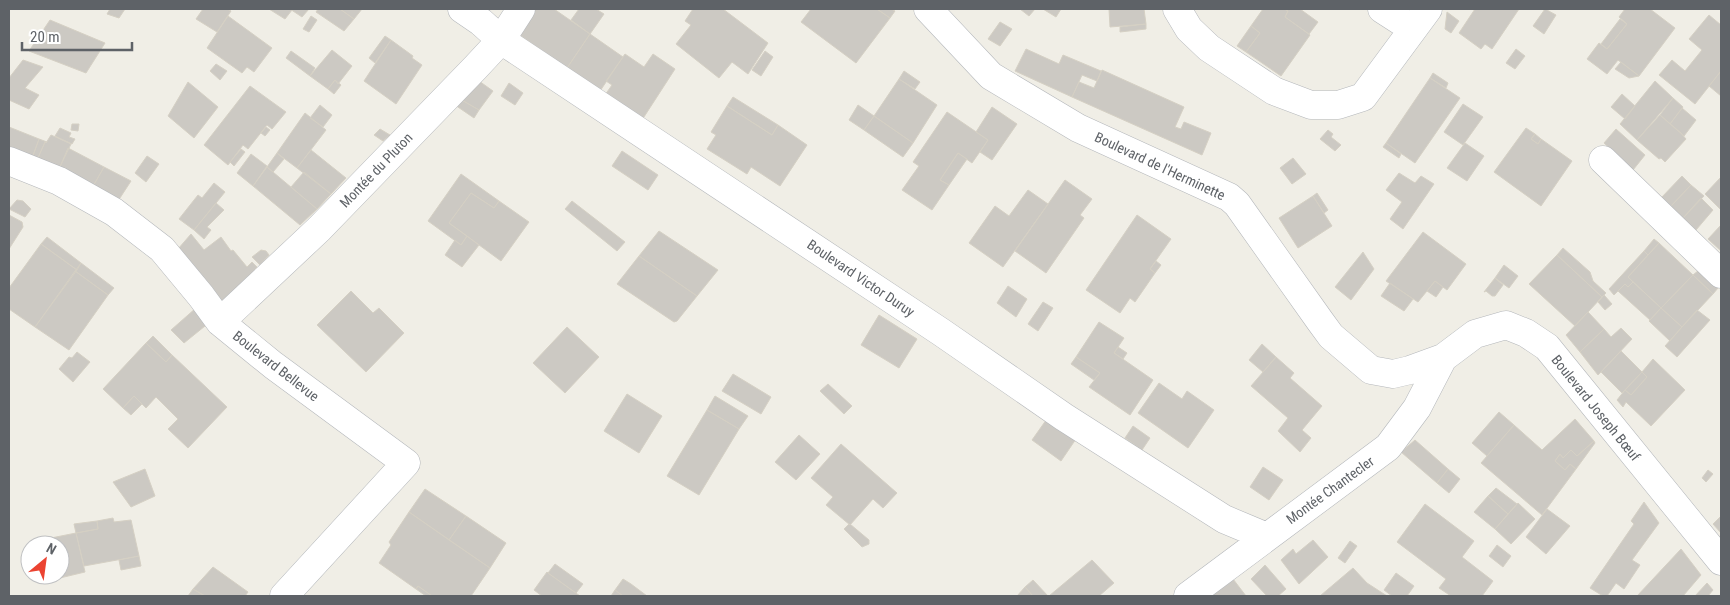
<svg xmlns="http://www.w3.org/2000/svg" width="1730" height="605" font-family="'Roboto Condensed',sans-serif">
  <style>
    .building { fill: #ccc9c3; stroke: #d5d0c4 }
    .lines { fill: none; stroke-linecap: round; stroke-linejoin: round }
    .minor-casing { stroke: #b4b7bb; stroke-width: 29 }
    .minor { stroke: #fff; stroke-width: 28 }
    .labels { text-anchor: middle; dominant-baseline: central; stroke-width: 4.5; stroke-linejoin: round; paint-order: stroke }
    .street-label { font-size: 14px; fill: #5e6267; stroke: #fff }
  </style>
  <rect width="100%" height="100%" fill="#f0eee6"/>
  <path class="building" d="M110 9H125L119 18 107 14Z
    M203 9H227L231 11 217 32 196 19Z
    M269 9H290L292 10 285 19Z
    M290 9H309L302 17Z
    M318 9H340L354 19 344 31 316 12Z
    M340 9H362L354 19Z
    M533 9H554L590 34 567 68 517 33Z
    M579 9H596L604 14 590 34 571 20Z
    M693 9H723L768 43 748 74 732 62 719 78 676 44 691 25 685 21Z
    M811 9H877L890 18 856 63 801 22Z
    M877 9H891L895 11 890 18Z
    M1020 9H1035L1029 16Z
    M1043 9H1061L1056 17Z
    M1109 9H1144L1146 24 1110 27Z
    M1263 9H1284L1288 11 1285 17 1310 35 1281 76 1246 52 1260 33 1251 26Z
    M1287 9H1300L1318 22 1309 34 1285 17 1288 11 1286 10Z
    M1475 9H1519L1492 49 1485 44 1481 49 1459 33Z
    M1545 9 1556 15 1544 34 1533 26Z
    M1625 9H1650L1675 28 1639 76 1618 60 1607 74 1587 59 1599 43 1607 49 1627 24 1619 17Z
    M1447 12 1459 21 1451 33 1445 29Z
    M1709 15 1721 25V71L1695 104 1659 75 1672 60 1685 71 1702 50 1689 39Z
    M228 16 272 48 254 72 247 67 242 73 207 48Z
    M311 16 317 20 309 32 303 29Z
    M1620 19 1627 24 1607 49 1601 44Z
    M50 20 105 43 86 73 29 51Z
    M1000 22 1012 29 1000 46 988 39Z
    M1146 24V29L1120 32V27Z
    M1251 26 1260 33 1246 52 1237 46Z
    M590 34 623 57 600 91 567 68Z
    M385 36 391 40 375 63 369 58Z
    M391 40 413 56 412 58 422 65 396 104 364 81Z
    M1026 49 1059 64 1063 55 1101 71 1097 81 1082 75 1072 97 1015 71Z
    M1516 49 1525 56 1515 69 1506 63Z
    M332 50 352 66 338 84 335 80 328 89 310 76Z
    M291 51 315 68 310 76 286 58Z
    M765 51 773 57 761 76 752 70Z
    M625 54 644 67 653 54 675 69 642 120 605 95 612 85 606 81Z
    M23 60 43 67 25 88 39 95 29 109 9 100V78Z
    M1621 62 1639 76 1629 78 1615 69Z
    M216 64 227 71 220 80 210 71Z
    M1102 70 1184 107 1175 127 1181 129 1184 122 1211 133 1202 155 1072 97 1079 82 1094 88Z
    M904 71 920 82 915 89 899 79Z
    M1721 71V96L1709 86Z
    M1433 73 1448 83 1446 88 1430 78Z
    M1430 78 1460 98 1415 163 1386 143Z
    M899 79 937 105 913 143 874 116Z
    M335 80 341 85 334 94 328 89Z
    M479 81 493 91 479 110 460 99Z
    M1655 81 1673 98 1637 140 1620 124Z
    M188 82 218 107 194 138 168 116Z
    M509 83 523 93 515 105 501 96Z
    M250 86 286 112 272 129 267 125 248 149 243 145 228 165 204 145Z
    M1622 94 1635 106 1625 119 1611 107Z
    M733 97 778 125 772 135 727 106Z
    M1673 98 1683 107 1670 124 1660 115Z
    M460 99 479 110 474 118 455 105Z
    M1463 104 1483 117 1463 145 1444 132Z
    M320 105 332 115 323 127 310 118Z
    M858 105 874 116 864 130 849 120Z
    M727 106 772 135 778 125 807 145 780 186 751 167 747 174 707 149 716 135 711 132Z
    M992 107 1017 124 992 160 980 152 988 140 976 132Z
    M1682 108 1696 120 1684 136 1670 124Z
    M947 112 988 140 972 163 958 153 940 180 949 185 932 210 902 190 919 166 913 162Z
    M305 113 326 130 297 168 277 153Z
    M1660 115 1681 133 1686 139 1665 162 1661 158 1659 159 1637 140Z
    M874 116 913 143 903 157 864 130Z
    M72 124H79L78 131 71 130Z
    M9 127 39 139 31 161 9 153Z
    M266 127 270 130 265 136 261 133Z
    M60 128 71 133 69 137 75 139 72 144 55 136Z
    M1526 128 1535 134 1531 139 1538 144 1541 139 1572 161 1541 206 1494 172Z
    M380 129 390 135 383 141 374 135Z
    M1616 129 1645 155 1633 170 1604 143Z
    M1328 130 1333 134 1331 137 1341 145 1335 151 1320 139Z
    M1535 134 1541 139 1538 144 1531 139Z
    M51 135 71 144 59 169 37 160 45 142 46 143Z
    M39 139 47 142 46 143 45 142 37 160 31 161Z
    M1386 143 1401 154 1399 158 1383 147Z
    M1465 143 1484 156 1467 181 1447 168Z
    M68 148 104 167 92 188 59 169Z
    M241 149 245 152 234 166 230 162Z
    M311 150 346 178 331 194 297 168Z
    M622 151 658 175 648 190 612 166Z
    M277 153 284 159 273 172 267 167Z
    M958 153 967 159 949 185 940 180Z
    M251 154 267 166 253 186 237 173Z
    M147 156 159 164 146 182 135 173Z
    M1293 158 1306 174 1292 184 1280 168Z
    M104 167 131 181 118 201 92 188Z
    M267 167 317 209 300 225 253 186Z
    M304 172 331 194 317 209 291 187Z
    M1399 173 1415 183 1421 176 1434 184 1403 229 1390 219 1402 202 1386 190Z
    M461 174 499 201 494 208 471 193 449 223 467 236 461 245 428 221Z
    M1682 176 1691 185 1670 207 1661 198Z
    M1721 177V210L1705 194Z
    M1065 180 1092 199 1080 215 1084 218 1046 273 1015 251Z
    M214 183 225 192 194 230 179 219 198 195 202 198Z
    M1691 185 1704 196 1683 218 1670 207Z
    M1028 190 1048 204 1003 267 969 243 995 206 1009 216Z
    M471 193 494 208 499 201 529 222 501 261 449 223Z
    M1317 193 1328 210 1324 213 1313 196Z
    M1313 196 1332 226 1298 248 1279 218Z
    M1701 198 1713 210 1696 230 1683 218Z
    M17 200 23 201 31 209 25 217 9 209Z
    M572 201 625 242 617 251 565 209Z
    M216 203 224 210 207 227 211 230 204 239 194 230Z
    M9 215 22 222 23 227 9 249Z
    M1137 215 1171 239 1150 269 1155 273 1135 302 1130 298 1120 313 1086 290Z
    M1721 225V251L1708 239Z
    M659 231 718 270 697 296 639 256Z
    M1423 232 1466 264 1447 290 1435 281 1418 302 1386 281Z
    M191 234 204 250 221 237 231 251 233 250 247 267 252 262 257 267 221 304 178 249Z
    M467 236 479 245 462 267 445 255 455 240 461 245Z
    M47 237 81 263 77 270 41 244Z
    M1654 239 1659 243 1648 255 1644 251Z
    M1659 243 1693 275 1661 308 1628 277Z
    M41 244 77 270 35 327 9 309V288Z
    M1563 248 1590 272 1593 281 1606 293 1602 297 1557 255Z
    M261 250 266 251 269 255 260 265 252 257Z
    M1644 251 1648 255 1628 277 1633 282 1628 287 1625 284 1614 295 1609 289Z
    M1363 252 1374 269 1351 300 1335 287Z
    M1557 255 1602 297 1575 326 1529 284Z
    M639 256 697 296 677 321 674 322 617 284Z
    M1156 261 1161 265 1155 273 1150 269Z
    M81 263 114 288 108 295 75 271Z
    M1504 265 1518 276 1509 288 1495 278Z
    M1699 270 1718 288 1713 294 1693 275Z
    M75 271 108 295 69 350 35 327Z
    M1693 275 1713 294 1682 327 1661 308Z
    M1495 278 1503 285 1495 296H1492L1486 291 1484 292Z
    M1435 281 1443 287 1436 297 1427 291Z
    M1633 282 1661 308 1650 320 1618 291 1625 284 1628 287Z
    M1390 283 1413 299 1404 311 1381 296Z
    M1008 286 1027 299 1016 317 997 303Z
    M351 291 373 313 379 308 404 333 366 372 317 325Z
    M1604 295 1612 304 1605 310 1598 302Z
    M1043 302 1053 308 1038 331 1028 324Z
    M196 308 211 326H205L184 343 171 330Z
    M1661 308 1682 327 1670 341 1649 321Z
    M1697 310 1710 320 1677 357 1665 346Z
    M1588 312 1604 329 1580 352 1566 335Z
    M879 315 917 339 899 368 861 345Z
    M1099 322 1124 338 1114 353 1153 380 1130 415 1089 387 1100 373 1076 357Z
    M567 327 599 357 565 393 533 363Z
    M1621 328 1632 339 1598 375 1580 352 1604 329 1611 337Z
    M153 336 172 355 166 362 146 343Z
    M146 343 166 362 172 355 227 407 188 448 168 429 178 419 156 397 146 408 134 396 123 408 103 389Z
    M1262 344 1276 357 1263 372 1249 360Z
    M1118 347 1127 353 1123 359 1114 353Z
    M1621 351 1642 372 1622 393 1601 372Z
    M77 352 90 362 73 382 59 369 69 357 72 358Z
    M1076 357 1100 373 1094 380 1071 364Z
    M1276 357 1294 373 1290 378 1322 406 1302 430 1311 438 1300 452 1278 431 1288 418 1251 386Z
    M1653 359 1685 390 1651 426 1626 402 1623 407 1617 400 1625 390 1631 395 1647 377 1642 372Z
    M1642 372 1647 377 1631 395 1625 390Z
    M733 374 771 397 761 414 722 391Z
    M1159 383 1182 399 1187 391 1214 410 1188 448 1138 413Z
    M828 384 852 406 844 414 820 391Z
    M627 394 662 416 639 453 604 431Z
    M134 396 142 404 131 415 123 408Z
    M715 396 748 416 739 429 707 410Z
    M707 410 739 429 699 495 667 476Z
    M1499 412 1514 425 1487 456 1472 443Z
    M1049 416 1078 436 1061 461 1032 440Z
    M1575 419 1594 441 1577 456 1571 450 1563 458 1560 454 1555 461 1565 470 1570 464 1576 469 1542 515 1481 463 1514 425 1542 450Z
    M1133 426 1150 438 1142 450 1125 438Z
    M799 435 820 454 796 480 775 462Z
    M1415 440 1448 469 1437 483 1401 452Z
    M1594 441 1595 443 1576 469 1570 464 1565 470 1555 461 1560 454 1563 458 1571 450 1577 456Z
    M841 444 897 493 883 508 873 499 850 525 826 505 833 497 811 478Z
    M1263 467 1283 480 1269 500 1250 487Z
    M145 469 155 496 131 507 113 482Z
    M1448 469 1460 479 1449 493 1437 483Z
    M1708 470 1713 474 1706 482 1702 478Z
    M1496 488 1517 504 1508 514 1488 496Z
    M425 489 466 516 449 540 409 512Z
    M1488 496 1508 514 1495 529 1474 512Z
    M1644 502 1659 523 1632 560 1640 565 1624 589 1616 583 1607 596H1603L1590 588 1634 524 1631 521Z
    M1518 503 1535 519 1511 544 1495 529Z
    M1425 504 1474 541 1462 557 1493 581 1482 596H1451L1439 588 1446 579 1397 542Z
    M1547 509 1570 526 1546 554 1526 537Z
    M409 512 490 568 471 596H432L418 586 416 589 379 563 391 545 389 542Z
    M466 516 506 543 490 568 449 540Z
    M1721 516V533L1713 524Z
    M113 518 114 522 131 520 139 556 84 566 76 533 98 529 97 521Z
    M97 521 98 529 76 533 74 524Z
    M849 524 850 525V524L869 540V544L862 547 844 529Z
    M76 533 85 572 43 582 41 575H60V545H32L31 542Z
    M1313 540 1328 557 1299 584 1281 560 1293 549 1296 554Z
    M1350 541 1357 546 1345 563 1338 558Z
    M1497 545 1511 556 1503 567 1489 556Z
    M1681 549 1701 575 1683 596H1637Z
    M139 556 141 566 121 570 119 560Z
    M1092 560 1114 583 1099 596H1049Z
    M555 564 583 584 576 593 548 573Z
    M1265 565 1286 589 1278 596H1267L1251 579Z
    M213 567 248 592 245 596H205L193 589Z
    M1353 568 1367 583 1387 596H1320Z
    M547 572 548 573 580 596H542L534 590Z
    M1396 573 1414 586 1407 596H1392L1384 590Z
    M1230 575 1246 596H1204Z
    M623 579 631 584 647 596H623L615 590Z
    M1033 580 1048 596H1033L1025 587Z
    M1707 583 1713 590 1708 596H1695Z
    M418 586 432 596H426L416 589Z
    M1025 587 1033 596H1017Z
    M193 589 205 596H188Z
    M615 590 623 596H611Z"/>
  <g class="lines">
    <g class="minor-casing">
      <path id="minor" d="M462 9 481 22 501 40 941 332 1064 417 1224 519 1267 537
        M928 9 991 76 1078 128 1229 197 1237 204 1320 321 1331 336 1371 370 1393 374 1410 370 1443 358 1475 334 1506 325 1526 333 1547 347 1721 561
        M1177 9 1189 29 1209 48 1274 91 1311 105H1338L1363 97 1428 9
        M1382 9 1413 29
        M1603 160 1721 274
        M9 161 59 181 114 212 162 249 201 296 220 322 273 365 406 463 284 596
        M220 322 319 229 475 68 501 40 521 9
        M1188 596 1388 447 1417 408 1443 358"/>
    </g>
    <use href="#minor" class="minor"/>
  </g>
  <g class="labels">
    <g class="street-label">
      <text transform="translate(1160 166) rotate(25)">Boulevard de l'Herminette</text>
      <text transform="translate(376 170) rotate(-46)">Montée du Pluton</text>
      <text transform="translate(861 278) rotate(34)">Boulevard Victor Duruy</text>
      <text transform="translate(276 366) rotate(38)">Boulevard Bellevue</text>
      <text transform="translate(1596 408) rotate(51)">Boulevard Joseph Bœuf</text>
      <text transform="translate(1330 490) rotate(-36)">Montée Chantecler</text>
    </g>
  </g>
  <rect width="1730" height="605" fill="none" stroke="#5e6267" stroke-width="20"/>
  <g transform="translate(45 560) rotate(29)"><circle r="24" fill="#ffffff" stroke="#bfc0c2"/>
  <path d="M0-4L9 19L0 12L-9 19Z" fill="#eb4331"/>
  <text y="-8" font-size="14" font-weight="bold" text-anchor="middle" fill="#5e6267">N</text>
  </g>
  <path d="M22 42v8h110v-8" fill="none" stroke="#5e6267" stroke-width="2.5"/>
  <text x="30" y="42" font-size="15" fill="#5e6267" stroke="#ffffff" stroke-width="4" paint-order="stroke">20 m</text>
</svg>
